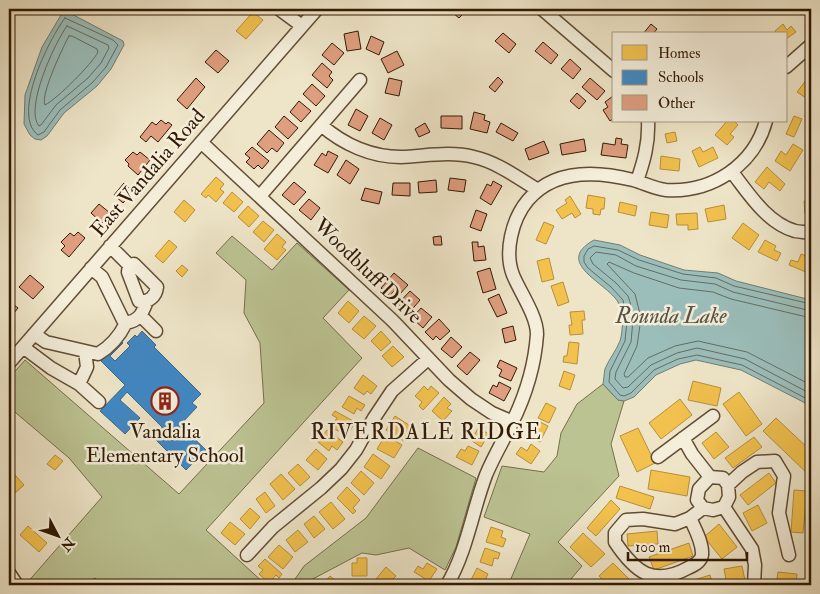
<svg xmlns="http://www.w3.org/2000/svg" width="820" height="594" font-family="'IM FELL Double Pica',serif">
  <style>
    .green { fill: #bcc393; stroke: #776e4b }
    .water { fill: #9bbebb; stroke: #717c71 }
    .homes { fill: #f2c14e; stroke: #b88f38 }
    .schools { fill: #3f88c5; stroke: #3b678b }
    .lines { fill: none; stroke-linecap: round; stroke-linejoin: round }
    .shore { stroke: #666c5f; stroke-width: 1 }
    .building { fill: #df9e7f; stroke: #321a03 }
    .minor-casing { stroke: #614d34; stroke-width: 15 }
    .minor { stroke: #f4eedb; stroke-width: 12 }
    .labels { text-anchor: middle; dominant-baseline: central; stroke-width: 5; stroke-linejoin: round; paint-order: stroke }
    .street-label { font-size: 21px; fill: #321a03; stroke: #f4eedb }
    .poi-label { font-size: 21px; fill: #321a03; stroke: #f4eedb }
    .water-label { font-size: 22px; font-style: italic; fill: #575343; stroke: #f4eedb }
    .neighbourhood-label { font-size: 22px; letter-spacing: 1px; fill: #321a03; stroke: #f4eedb }
  </style>
  <rect width="100%" height="100%" fill="#eee5c8"/>
  <filter id="stains"><feTurbulence type="fractalNoise" baseFrequency=".004" numOctaves="4"/><feColorMatrix values="0 0 0 0 .2 0 0 0 0 .09 0 0 0 0 .02 0 0 0 .5 -.17"/></filter>
  <radialGradient id="worn" r=".72"><stop offset=".6" stop-color="#630" stop-opacity="0"/><stop offset="1" stop-color="#630" stop-opacity=".3"/></radialGradient>
  <path class="green" d="M232 236 272 270 297 243 349 290 323 318 362 358 206 530 266 585H103L95 578 84 585H27L26 584 102 497 69 458 9 407V378L25 360 179 494 264 403 260 343 244 313 246 280 216 253Z
    M603 384 618 400 624 401 611 444 619 476 558 542 582 566 566 585H506L510 581 530 534 484 517 502 466 544 472 557 456 561 433 577 404Z
    M418 448 476 478 456 547 445 570 409 548 376 555 362 553 309 581V585H291L304 566 366 518Z"/>
  <path class="water" d="M64 10 123 41 124 45 111 69 97 86 64 113 47 136 41 140 35 139 30 135 24 124 25 95 42 47Z
    M594 240 620 245 640 255 684 270 718 273 736 281 811 300V406L741 370 696 360 680 364 656 375 634 397 624 401 618 400 603 384C604 379 604 373 605 369 609 359 616 351 620 341 623 331 624 312 618 302 606 282 553 263 594 240Z"/>
  <path class="homes" d="M253 12 263 20 246 39 236 31Z
    M783 24 787 30 791 26 796 32 786 39V34H777L775 31Z
    M807 79 811 82V90L806 98 797 92Z
    M794 116 802 119 794 137 786 134Z
    M727 121H734L738 125 730 134 734 137 727 145 715 135Z
    M675 132 677 141 667 143 665 134Z
    M793 144 803 150 790 171 775 161 781 151 786 155Z
    M700 147 703 152 713 147 718 158 699 167 692 151Z
    M661 156 680 159 679 171 660 169Z
    M767 167 785 184 780 191 769 182 764 189 755 182Z
    M216 177 224 184 220 189 224 192 216 202 208 195 206 198 201 194Z
    M232 192 243 202 234 212 223 203Z
    M588 195 605 198 604 209H601L600 215 593 214V209L586 208Z
    M570 196 581 214 575 218 572 213 562 219 556 210 567 203 565 200Z
    M184 200 195 210 185 222 174 212Z
    M811 200V213L805 214 804 201Z
    M620 202 637 206 635 216 618 212Z
    M724 205 726 219 708 222 705 209Z
    M248 206 259 216 249 227 238 217Z
    M651 212 669 215 667 228 649 225Z
    M697 213 698 229 688 230V225H677L676 214Z
    M263 221 274 230 264 242 253 232Z
    M544 222 554 226 546 244 536 240Z
    M743 223 759 235 749 250 732 238Z
    M277 234 286 242 282 247 286 250 277 260 264 249Z
    M169 240 177 247 163 263 155 256Z
    M765 240 776 246 774 250 781 253 777 261 758 252Z
    M801 254 811 258 806 272 789 265 791 260 798 262Z
    M549 258 554 279 542 282 537 261Z
    M182 265 188 270 182 277 176 271Z
    M563 282 569 302 558 306 551 286Z
    M348 301 359 311 349 323 338 313Z
    M584 311 585 320H582L583 334 570 335 569 325H572L570 312Z
    M364 316 376 326 364 339 352 329Z
    M381 331 391 342 381 351 371 341Z
    M569 342 579 343 577 364 563 362 564 356H567Z
    M393 346 404 357 392 367 382 356Z
    M564 371 575 375 570 390 559 386Z
    M363 375 377 386 371 394 367 391 364 395 354 388Z
    M693 381 721 388 717 406 688 400Z
    M424 386 428 390 431 386 439 393 423 410 419 406 422 402 415 396Z
    M739 392 762 424 746 436 723 404Z
    M349 396 365 405 361 411 357 408 354 414 342 407Z
    M444 397 451 404 447 408 452 411 443 421 432 411Z
    M680 399 692 415 661 439 649 423Z
    M546 403 556 408 549 423 538 418Z
    M335 411 355 422 350 431 345 428 342 433 331 427 337 418 332 415Z
    M395 416 415 429 411 434 409 433 404 441 386 430Z
    M776 418 811 451V477L763 431Z
    M536 420 548 426 540 442 528 436Z
    M478 428 489 434 481 447 466 437 470 431 475 434Z
    M638 428 655 463 637 472 620 436Z
    M327 430 343 442 337 450 332 446 329 451 318 442Z
    M716 432 729 447 714 459 702 443Z
    M389 437 402 445 394 458 377 449 383 439 387 442Z
    M754 437 762 447 733 468 725 458Z
    M531 444 540 451 531 464 516 454 521 447 527 451Z
    M468 446 479 451 472 465 456 457 461 449 465 451Z
    M316 449 327 459 318 470 306 460Z
    M373 454 390 466 381 479 364 467Z
    M55 455 63 461 55 470 47 464Z
    M298 464 310 477 300 486 288 473Z
    M9 468 24 485 14 494 9 488Z
    M651 470 690 477 687 496 648 489Z
    M361 471 374 483 364 495 351 483Z
    M769 473 776 483 748 505 740 495Z
    M281 474 295 489 283 500 270 484Z
    M620 486 654 497 650 509 616 498Z
    M347 487 360 500 353 508 356 511 353 514 337 498Z
    M794 490 807 491 803 533 791 532Z
    M265 492 275 506 266 513 256 499Z
    M611 500 620 509 596 536 587 528Z
    M331 502 345 519 333 529 319 512Z
    M758 505 767 523 752 531 743 513Z
    M250 508 260 517 250 529 240 519Z
    M314 516 325 529 314 538 304 524Z
    M230 522 245 534 235 545 221 533Z
    M719 524 737 547 722 559 704 537Z
    M28 526 47 543 39 552 20 535Z
    M491 527 503 531 501 537 506 539 503 547 486 542Z
    M298 530 308 542 295 552 286 540Z
    M657 531 658 544 628 546 627 534Z
    M583 533 605 554 591 567 570 547Z
    M689 543 693 556 654 570 649 557Z
    M279 545 293 557 283 569 268 557Z
    M485 548 500 553 498 559 494 558 492 566 480 562Z
    M357 558H367V576H352V563H357Z
    M265 559 282 574 279 578 276 575 269 583 259 574 263 570 258 566Z
    M427 563 437 569 429 581 414 572 418 566 423 569Z
    M613 563 635 585H608L599 576Z
    M742 566 746 585H727L724 569Z
    M386 567 396 576 389 583 384 579 381 584 376 579Z
    M477 568 488 574 483 585 471 580Z
    M778 572 797 574 796 585H776Z
    M710 575 713 585H679Z
    M330 576 340 584 339 585H322Z"/>
  <path class="schools" d="M142 331 156 345 154 347 201 394 192 403 197 407 180 425 206 450 186 470 153 437 162 427 127 392 120 400 140 418 125 434 100 411 125 385 101 361 121 341 123 343 110 356 115 361 130 346 127 343 135 335 137 337Z"/>
  <g class="lines">
    <path class="shore" d="M65 18 113 40 118 45 106 67 93 82 60 110 44 132 38 135C11 115 49 39 65 18Z
      M67 26 108 45 109 48 101 63 88 78 56 105 41 125 39 126C24 109 55 42 67 26Z
      M69 36H72L97 49 98 52C92 64 57 99 45 105 40 95 63 47 69 36Z
      M811 304 734 286 716 278 683 274 639 260 618 250 594 246 588 249 584 256V262L588 268 611 287 623 300 627 320 625 341 610 371 609 382 620 395 624 396 631 393 654 370 678 359 697 355 742 365 811 401
      M811 311 733 292 715 284 681 280 636 266 616 255 596 252 590 258 593 264 616 283 628 296 630 302 633 320 631 342 616 372 615 379 623 388 628 387 651 365 677 353 697 348 745 359 811 394
      M811 318 731 299 713 292 679 288 634 273 609 262 607 264 635 294 641 318 637 346 624 374 625 377H628L648 358 675 346 698 341 747 352 811 385"/>
  </g>
  <path class="building" d="M456 9H461L465 12 459 18 453 13Z
    M651 24 657 29 653 34H643Z
    M358 31 361 49 347 51 344 34Z
    M503 33 516 44 509 53 495 41Z
    M371 36 384 42 379 55 366 49Z
    M543 42 558 55 551 64 535 51Z
    M332 43 344 53 334 65 322 55Z
    M216 50 229 61 218 73 205 62Z
    M397 51 404 65 388 73 381 59Z
    M570 59 581 69 573 79 561 69Z
    M322 63 332 72 329 76 333 80 327 88 312 75Z
    M498 77 503 82 495 92 489 87Z
    M196 78 205 87 187 109 177 100Z
    M389 78 402 81 399 96 385 93Z
    M590 78 605 91 597 100 582 87Z
    M312 84 325 96 316 106 303 94Z
    M577 93 586 101 579 109 570 101Z
    M613 96 614 118 610 121 603 110 608 107 605 102Z
    M299 101 311 111 301 122 290 112Z
    M356 109 368 116 360 131 348 125Z
    M474 112 485 115 484 120 490 122 487 133 470 129Z
    M284 116 298 128 288 139 275 127Z
    M441 116H462V129L441 128Z
    M380 118 392 125 384 140 372 133Z
    M161 120 166 124 168 122 172 125 158 142 151 136 146 142 140 137 152 122 156 125Z
    M425 123 430 132 419 137 415 129Z
    M501 123 518 133 513 141 496 132Z
    M269 130 284 143 277 152 272 148 267 153 257 144Z
    M616 138 622 139 621 144 628 145 626 158 601 155 603 143 615 145Z
    M584 139 586 151 562 155 560 144Z
    M544 141 549 153 529 160 525 149Z
    M252 147 269 161 262 169 258 165 254 169 246 162 250 158 245 154Z
    M328 151 338 156 328 173 314 165 322 153 326 156Z
    M133 152 137 155 140 152 150 160 138 175 128 166 129 164 125 160Z
    M346 160 359 169 350 184 337 175Z
    M450 178 466 180 464 192 448 190Z
    M436 180 437 192 419 193 418 182Z
    M493 181 502 186 491 205 480 198 487 184 491 186Z
    M294 182 306 192 294 205 282 195Z
    M124 183 133 192 123 203 114 195Z
    M393 183H410V196L392 195Z
    M365 188 382 192 379 204 361 200Z
    M309 199 320 208 311 220 299 210Z
    M99 204 110 213 102 223 91 213Z
    M476 210 487 214 481 231 470 227Z
    M78 232 85 238 69 257 61 250 65 246 61 242 70 233 74 236Z
    M441 236 442 245H434L433 237Z
    M472 242H478V247L484 246 486 260 474 261Z
    M490 268 496 289 483 293 477 272Z
    M394 273 408 285 399 295 394 291 390 296 381 288Z
    M30 275 44 287 33 299 19 287Z
    M410 291 420 300 409 313 398 304Z
    M499 294 507 313 497 317 488 299Z
    M9 301 18 308 9 319Z
    M421 308 432 317 423 328 412 318Z
    M439 319 450 331 440 340 436 336 433 340 425 332Z
    M513 326 516 340 505 343 502 329Z
    M451 337 462 347 452 358 441 349Z
    M470 352 480 360 467 375 457 366Z
    M500 360 517 368 511 381 499 376 502 370 497 367Z
    M499 382 511 388 504 401 489 393 493 385 497 387Z"/>
  <g class="lines">
    <g class="minor-casing">
      <path id="minor" d="M279 9 302 26
        M542 9 614 71
        M786 67 811 45
        M321 125C343 144 371 157 401 157 426 156 450 151 474 157 497 162 518 178 538 190
        M201 142 393 321 449 380 471 399 492 413 513 422
        M732 172C749 194 767 223 795 231 800 232 806 232 811 233
        M637 181C644 161 649 143 648 121
        M260 196 360 80
        M110 246 129 265 134 264 157 287C156 296 149 303 139 301L128 272 129 265
        M91 268 102 277 123 320 126 323C140 320 142 314 147 301
        M141 316 156 331
        M34 334 46 342 98 354C110 347 120 335 126 323
        M23 347 51 368 79 384 87 367 85 351
        M9 363 317 9
        M79 384 99 402
        M683 438 692 454 710 477
        M658 457 713 416
        M724 507 729 497 728 485 742 472 757 462 775 461 784 476 779 513 789 555
        M724 507 752 549 755 565 754 585
        M703 508 697 500 699 489 710 477 723 478 728 485
        M690 518C695 529 703 543 702 555 701 562 694 565 688 568 653 587 635 572 615 542V533L626 520 643 519 675 524 690 518 703 508 713 510 724 507
        M247 555 273 527 321 488 341 469 356 450 374 418 392 391 428 359
        M9 573 17 585
        M447 585C467 551 472 512 486 475 493 458 503 441 511 425 525 397 535 365 537 334 537 316 520 292 513 275 504 252 512 219 528 200 554 169 597 171 633 180 644 183 655 189 666 190 712 193 754 165 766 121"/>
    </g>
    <use href="#minor" class="minor"/>
  </g>
  <defs>
    <g id="building-ring" transform="scale(1.4375)"><circle r="9.5" fill="#f4eedb" stroke="#8f2418" stroke-width="1.5"/><path d="M-4-6H4V6H1V3H-1V6H-4ZM-2.5-4.3h1.7v1.8h-1.7ZM.8-4.3h1.7v1.8H.8ZM-2.5-1h1.7V.8h-1.7ZM.8-1h1.7V.8H.8Z" fill="#8f2418"/></g>
  </defs>
  <g fill-rule="evenodd">
    <use href="#building-ring" x="165" y="401"/>
  </g>
  <g class="labels">
    <g class="street-label">
      <text transform="translate(148 173) rotate(-49)">East Vandalia Road</text>
      <text transform="translate(368 271) rotate(44)">Woodbluff Drive</text>
    </g>
    <g class="poi-label">
      <text x="165" y="431">Vandalia<tspan x="165" dy="24">Elementary School</tspan></text>
    </g>
    <g class="water-label">
      <text x="671" y="316">Rounda Lake</text>
    </g>
    <g class="neighbourhood-label">
      <text x="426" y="432">RIVERDALE RIDGE</text>
    </g>
  </g>
  <rect width="820" height="594" fill="none" stroke="#eee5c8" stroke-width="30"/>
  <rect x="10" y="10" width="800" height="574" fill="none" stroke="#321a03" stroke-width="2.5"/>
  <rect x="15" y="15" width="790" height="564" fill="none" stroke="#321a03"/>
  <rect x="612" y="32" width="175" height="90" fill="#f4eedb" stroke="#a69985"/>
  <rect x="622" y="45" width="25" height="15" fill="#f2c14e" stroke="#a69985"/>
  <text x="658" y="58" font-size="15" fill="#321a03">Homes</text>
  <rect x="622" y="70" width="25" height="15" fill="#3f88c5" stroke="#a69985"/>
  <text x="658" y="82" font-size="15" fill="#321a03">Schools</text>
  <rect x="622" y="95" width="25" height="15" fill="#df9e7f" stroke="#a69985"/>
  <text x="658" y="108" font-size="15" fill="#321a03">Other</text>
  <g transform="translate(58 536) rotate(131)" stroke="#f4eedb" stroke-width="4" paint-order="stroke">
  <path d="M0-4L9 19L0 12L-9 19Z" fill="#321a03"/>
  <text y="-8" font-size="14" font-weight="bold" text-anchor="middle" fill="#321a03">N</text>
  </g>
  <path d="M628 552v8h119v-8" fill="none" stroke="#321a03" stroke-width="2.5"/>
  <text x="635" y="552" font-size="15" fill="#321a03" stroke="#f4eedb" stroke-width="4" paint-order="stroke">100 m</text>
  <rect width="100%" height="100%" filter="url(#stains)"/>
  <rect width="100%" height="100%" fill="url(#worn)"/>
</svg>
